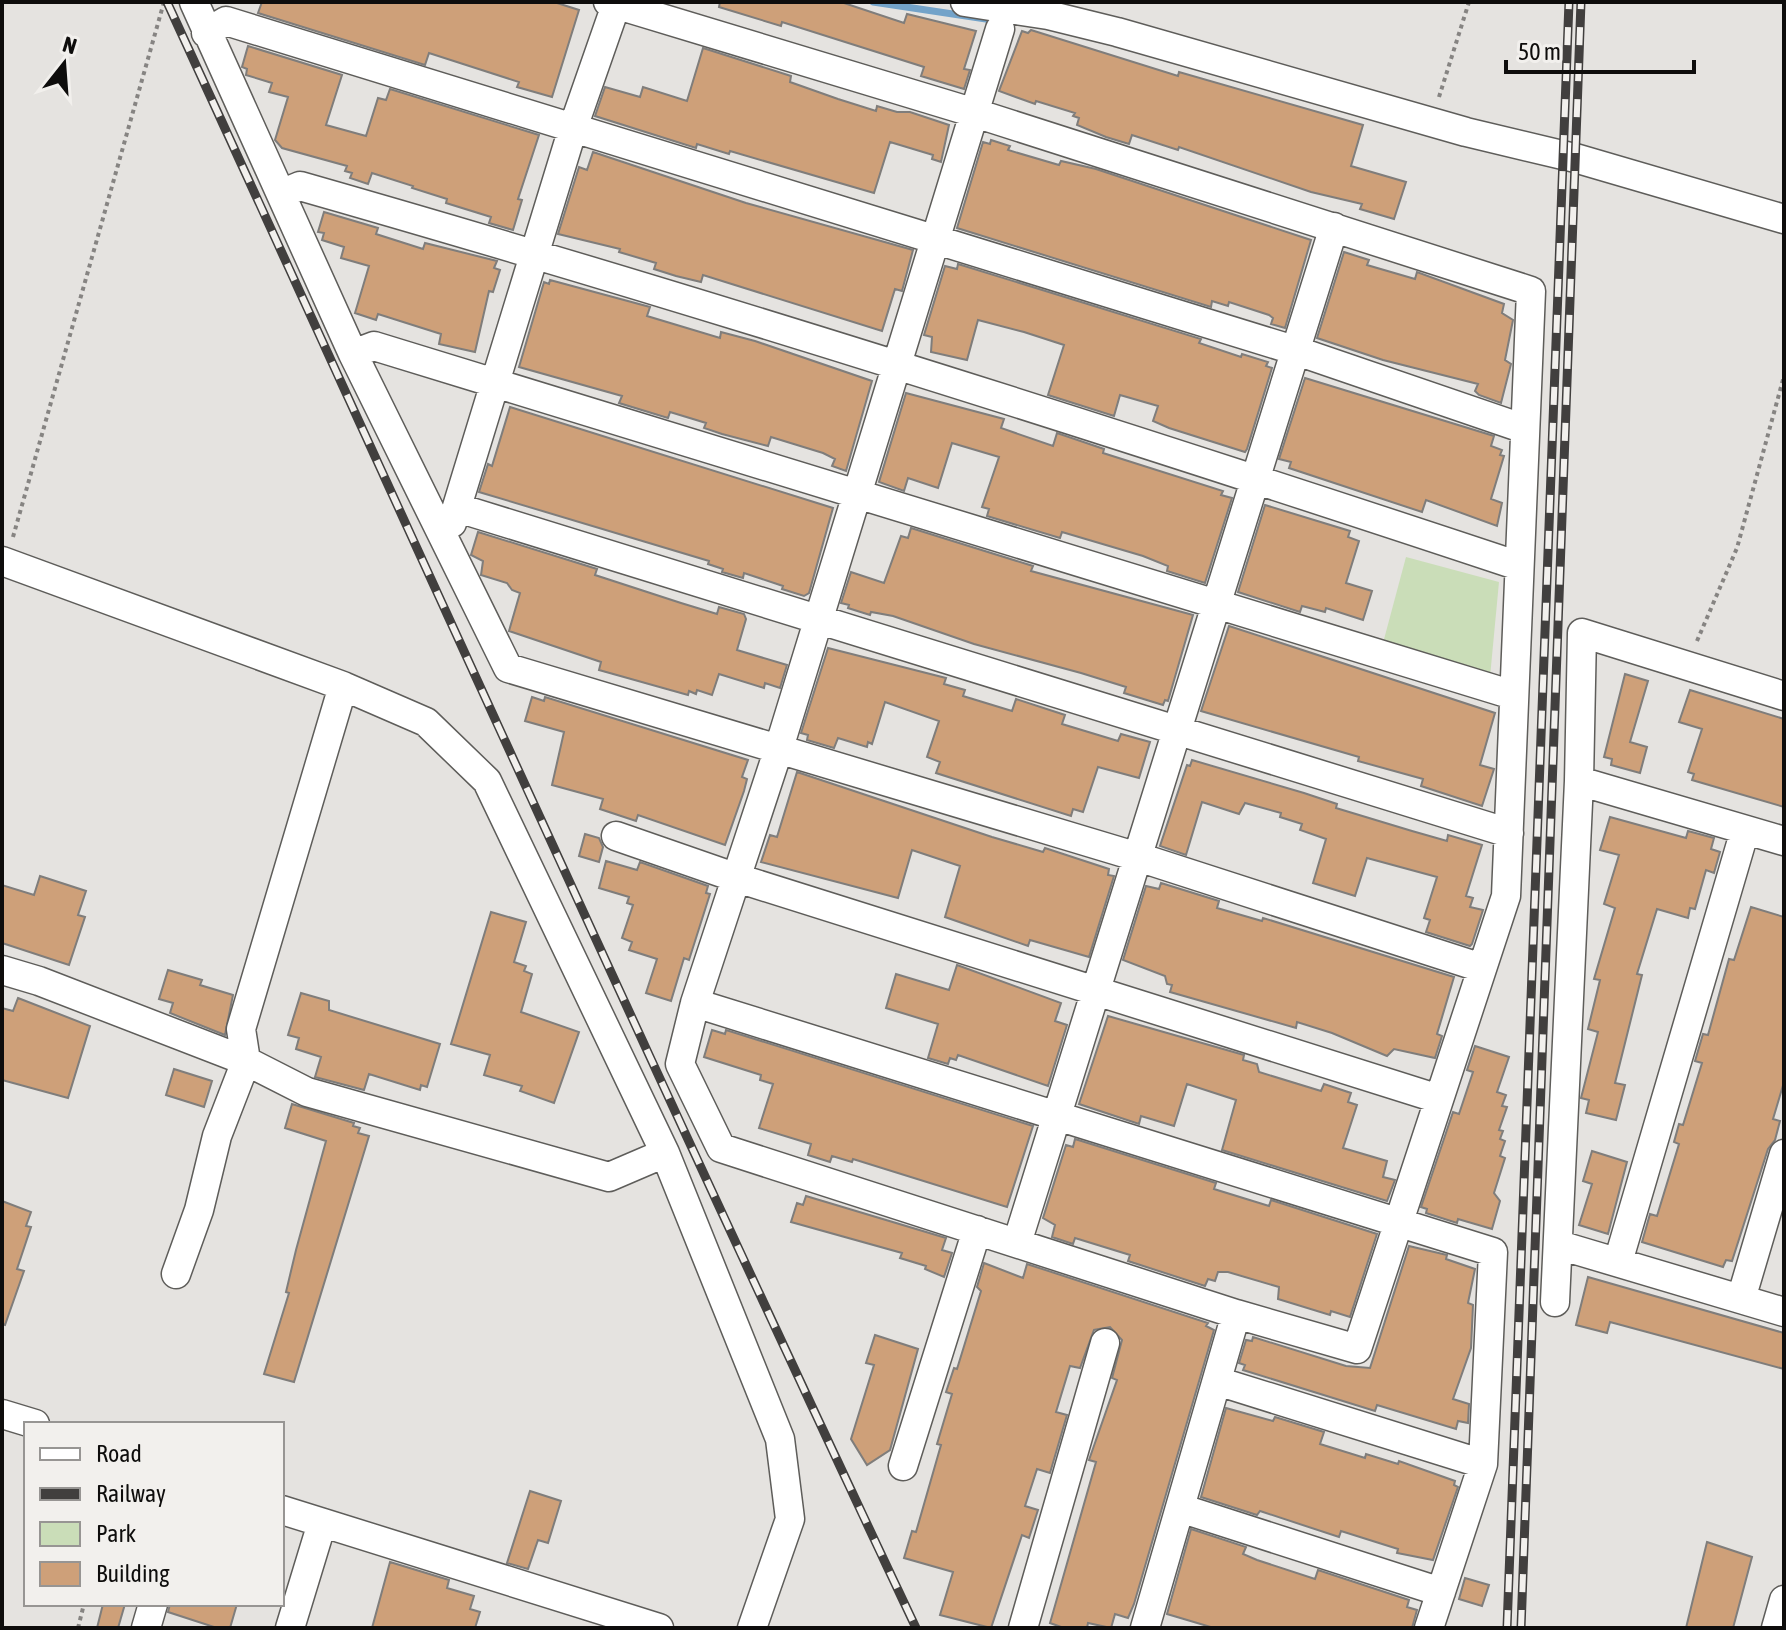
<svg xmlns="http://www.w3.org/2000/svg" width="1786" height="1630" font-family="'Asap Condensed',sans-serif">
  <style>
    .green { fill: #caddb8 }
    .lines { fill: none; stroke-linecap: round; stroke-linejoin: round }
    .stream { stroke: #73a3c9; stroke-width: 7 }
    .building { fill: #cea079; stroke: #7f7d7b; stroke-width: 2 }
    .minor-casing { stroke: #5e5d5a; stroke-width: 31 }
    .path { stroke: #868482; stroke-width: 4; stroke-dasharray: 4 4; stroke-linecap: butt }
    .minor { stroke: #fff; stroke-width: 28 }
    .rail-casing { stroke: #413f3e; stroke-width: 9 }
    .rail { stroke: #f2f0ed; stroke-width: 6; stroke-dasharray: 18; stroke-linecap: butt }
  </style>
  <rect width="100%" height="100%" fill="#e5e3e0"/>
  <path class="green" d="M1406 557 1499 582 1490 677 1383 643Z"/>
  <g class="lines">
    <path class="stream" d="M873 2 986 19"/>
  </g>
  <path class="building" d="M262 2H554L579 10 552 97 517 87 519 82 429 53 425 65 258 13Z
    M720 2H841L904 23 907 14 976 31 964 69 970 70 964 89 921 76 924 67 782 22 781 26 719 7Z
    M1031 30 1178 76 1179 72 1363 125 1351 166 1406 182 1394 219 1360 209 1362 204 1311 192 1179 147 1178 150 1132 135 1129 144 1106 137 1077 125 1079 118 1073 116 1075 113 1036 101 1035 104 999 91 1022 31 1028 33Z
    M248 46 342 75 326 125 366 136 378 98 386 100 390 89 539 135 518 199 522 200 513 230 489 223 491 217 446 203 447 199 412 188 413 186 372 173 368 184 350 178 352 173 345 171 347 166 282 148 275 140 288 97 269 92 272 83 246 75 247 69 242 67Z
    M703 48 791 76 790 82 838 99 876 111 877 106 897 112H910L949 125 941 162 932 159 933 155 890 142 874 193 730 151 729 154 697 144 696 148 595 116 605 87 640 97 643 87 687 101Z
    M991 140 1010 146 1008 150 1059 165 1061 161 1096 169 1311 240 1285 328 1271 324 1273 318 1269 315 1229 302 1228 306 1212 301 1211 307 957 228 983 142 990 144Z
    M593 152 746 203 913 250 902 291 895 289 882 331 703 275 701 282 676 276 654 269 656 263 619 252 620 249 558 234 579 167 587 170Z
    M324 212 378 228 376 234 423 249 425 243 497 261 494 268 500 270 493 292 489 291 475 352 439 344 441 334 378 314 376 320 355 313 369 266 341 258 344 247 322 240 324 233 318 232Z
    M1344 252 1369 260 1367 265 1415 279 1417 272 1504 304 1502 313 1513 320 1505 360 1511 364 1501 403 1479 395 1475 391 1478 384 1383 360 1317 338Z
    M958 264 1201 339 1199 343 1241 357 1242 354 1268 362 1266 366 1272 368 1247 449 1245 452 1169 428 1153 421 1158 406 1120 395 1114 416 1048 395 1064 345 1024 332 978 320 967 360 931 352 932 337 924 335 945 266 957 269Z
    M550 280 650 307 647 316 720 338 721 332 755 341 872 381 846 471 832 466 835 459 823 453 771 437 768 446 722 434 704 428 706 423 670 412 668 418 619 403 622 396 519 367 544 282 549 284Z
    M1305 378 1494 436 1491 446 1502 450 1500 455 1504 456 1491 499 1502 503 1497 526 1426 500 1422 512 1289 468 1291 462 1279 459Z
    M906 393 1004 419 1001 428 1053 446 1057 433 1104 449 1103 453 1223 491 1221 495 1232 498 1205 583 1167 571 1168 566 1143 556 1062 532 1060 538 987 516 989 509 982 507 999 457 952 443 938 488 908 478 904 491 879 482Z
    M510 407 833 508 809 593 804 596 782 589 783 586 744 573 743 578 722 572 723 569 708 564 709 561 479 492 488 464 492 466Z
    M1265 505 1350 531 1348 537 1359 541 1346 583 1372 591 1363 620 1326 608 1325 612 1302 606 1300 612 1238 592Z
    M911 528 1033 566 1031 571 1193 615 1168 701 1165 700 1163 705 1124 693 1126 687 1081 673 974 644 893 616 871 612 870 615 848 608 849 605 841 603 851 572 884 583 901 536 908 538Z
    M478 532 597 569 595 575 681 603 717 614 719 607 744 614 746 619 737 650 787 665 780 688 765 683 764 688 719 674 712 695 697 690 696 694 689 691 688 695 599 670 601 662 509 631 520 593 512 590 507 583 481 575 483 561 471 555Z
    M1229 626 1495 713 1480 765 1494 769 1482 806 1421 786 1423 779 1358 761 1359 757 1201 711Z
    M828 648 946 678 944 684 965 690 963 696 1012 711 1016 699 1065 715 1062 724 1118 741 1121 734 1150 742 1139 778 1098 767 1083 812 1073 809 1071 816 936 773 940 762 927 757 939 721 885 702 872 744 868 742 867 747 838 738 834 748 807 740 808 735 801 733Z
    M1625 674 1648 681 1630 742 1647 747 1640 773 1611 765 1612 759 1604 757Z
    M1690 690 1784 719V807L1692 780 1694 774 1688 772 1702 729 1679 722Z
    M532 697 544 701 545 697 748 760 742 777 747 779 744 791 725 845 638 815 636 821 600 809 603 799 552 785 564 732 525 721Z
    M1192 760 1304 793 1337 804 1336 808 1412 831 1447 841 1448 835 1482 845 1466 896 1473 898 1470 907 1483 910 1472 944 1470 946 1426 932 1430 920 1424 918 1437 877 1367 858 1355 896 1313 883 1326 839 1300 830 1302 824 1280 817 1281 813 1245 803 1239 814 1202 802 1186 855 1160 846 1187 765 1190 766Z
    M797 772 992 837 1043 852 1045 848 1109 869 1108 875 1114 876 1089 957 1030 940 1028 946 945 917 960 866 912 850 898 898 761 862 770 835 777 837Z
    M1610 817 1686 838 1688 831 1714 838 1711 849 1720 852 1714 873 1706 870 1695 909 1690 908 1688 918 1657 909 1637 974 1642 975 1615 1083 1625 1085 1616 1120 1586 1113 1589 1100 1581 1098 1598 1032 1588 1029 1600 980 1594 979 1615 908 1604 904 1619 855 1600 850Z
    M585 834 599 838 603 847 599 862 579 856Z
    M606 861 637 870 640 862 708 886 706 893 710 894 689 960 684 958 671 1001 646 993 657 959 629 950 632 942 622 938 633 905 627 903 629 897 599 888Z
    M40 876 86 891 78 915 85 917 69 965 2 943V885L34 895Z
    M1161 883 1219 901 1217 908 1262 921 1263 918 1454 977 1437 1034 1442 1036 1435 1058 1394 1049 1387 1056 1332 1033 1297 1022 1296 1028 1170 992 1172 985 1167 984 1165 976 1123 960 1146 886 1159 889Z
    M1751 907 1784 917V1082L1773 1119 1780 1121 1775 1140 1768 1149 1732 1261 1726 1260 1723 1267 1642 1242 1650 1214 1657 1216 1679 1144 1674 1142 1679 1124 1683 1125 1702 1063 1695 1061 1703 1034 1708 1035 1729 959 1734 960Z
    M491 912 526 922 514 962 526 966 524 971 532 974 521 1012 579 1032 554 1103 520 1091 522 1086 484 1075 490 1055 451 1044Z
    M957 965 1061 1003 1055 1021 1067 1025 1048 1086 958 1055 956 1060 950 1058 948 1064 928 1058 938 1024 886 1008 896 974 949 990Z
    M168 970 202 980 200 985 233 995 225 1035 170 1013 173 1003 159 999Z
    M301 993 329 1001V1010L440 1044 427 1087 421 1085 420 1090 369 1074 364 1090 315 1077 321 1057 296 1049 299 1038 288 1035Z
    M18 998 90 1026 68 1098 2 1080V1008L13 1011Z
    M1108 1016 1244 1055 1243 1060 1257 1064 1259 1072 1321 1091 1324 1084 1351 1093 1348 1102 1357 1105 1343 1148 1387 1161 1383 1177 1395 1180 1387 1201 1222 1150 1236 1100 1187 1084 1174 1126 1141 1116 1139 1124 1079 1104Z
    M712 1030 725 1034 726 1030 1033 1126 1007 1207 853 1159 852 1162 832 1156 830 1162 808 1155 811 1144 759 1128 773 1084 760 1080 761 1075 704 1057Z
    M1475 1046 1509 1057 1497 1092 1506 1095 1502 1106 1507 1107 1499 1130 1503 1131 1500 1139 1505 1141 1500 1156 1505 1158 1494 1193 1500 1201 1492 1229 1458 1219 1457 1223 1426 1213 1427 1209 1421 1207 1453 1112 1459 1114 1473 1072 1467 1070Z
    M174 1069 212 1081 204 1107 166 1095Z
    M292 1104 354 1123 353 1126 360 1128 358 1133 369 1136 294 1382 264 1374 289 1293 286 1292 296 1250 326 1141 285 1128Z
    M1075 1139 1216 1183 1214 1189 1269 1206 1271 1200 1377 1234 1350 1317 1331 1311 1330 1315 1278 1299 1279 1287 1228 1272H1218L1215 1281 1208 1279 1205 1286 1128 1261 1130 1255 1075 1238 1073 1244 1052 1237 1055 1225 1043 1218 1066 1145 1073 1147Z
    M1592 1151 1627 1162 1608 1234 1579 1225 1592 1184 1583 1181Z
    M806 1196 946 1238 942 1250 952 1253 944 1277 925 1269 926 1266 900 1258 902 1253 791 1222 797 1203 803 1205Z
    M2 1201 31 1212 26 1226 31 1227 17 1269 24 1271 5 1325 2 1324Z
    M1409 1246 1447 1255 1446 1259 1475 1269 1468 1303 1473 1305 1471 1348 1453 1399 1469 1404 1468 1423 1458 1421 1456 1429 1377 1405 1375 1411 1243 1370 1245 1365 1239 1363 1246 1340 1252 1341 1253 1337 1346 1366 1370 1368Z
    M984 1263 1023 1278 1027 1264 1208 1323 1206 1326 1214 1330 1134 1604 1128 1618 1115 1614 1111 1628 1088 1623 1087 1628H1064L1050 1623 1096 1462 1089 1460 1117 1380 1112 1378 1122 1340 1110 1327 1094 1330 1080 1368 1070 1366 1056 1412 1067 1415 1050 1473 1037 1469 1025 1506 1038 1510 1029 1538 1022 1535 991 1628 940 1615 953 1572 904 1558 912 1531 916 1532 941 1445 937 1444 952 1394 946 1392 954 1368 957 1369 981 1291 977 1287Z
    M1588 1277 1784 1333V1369L1610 1322 1607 1333 1576 1325Z
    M875 1335 918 1349 890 1450 867 1465 851 1439 874 1365 866 1363Z
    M1226 1408 1273 1421 1275 1417 1324 1432 1320 1444 1365 1458 1366 1454 1398 1464 1399 1461 1455 1481 1454 1485 1458 1487 1433 1560 1397 1553 1398 1549 1341 1531 1339 1537 1260 1511 1257 1515 1201 1497Z
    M530 1491 561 1501 548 1543 538 1540 528 1569 507 1563Z
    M1191 1529 1246 1547 1243 1554 1257 1560 1315 1579 1318 1570 1409 1600 1407 1607 1417 1610 1412 1628H1214L1167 1614Z
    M1707 1542 1752 1557 1733 1628H1686Z
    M390 1562 449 1580 447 1588 474 1596 470 1609 480 1612 475 1628H372Z
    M1465 1578 1489 1585 1482 1606 1459 1599Z
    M103 1604H125L118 1628H97Z
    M170 1604H237L230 1628H217L168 1612Z"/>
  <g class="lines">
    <g class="minor-casing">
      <path id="minor" d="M194 2 353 354 508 668 1138 857 1482 968
        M608 2 975 113 1531 291 1506 896 1357 1349 1236 1314 721 1148 680 1064 695 1003 779 748 1000 29
        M965 2 1048 15 1117 32 1466 132 1575 158 1784 219
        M206 33 226 21 1297 351 1525 429
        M281 194 300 186C710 303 1115 432 1519 566
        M353 354 374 346 1513 695
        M458 508 1509 833
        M452 523 573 128 617 2
        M2 561 343 686 426 722 487 781 665 1153 780 1439 790 1519 752 1628
        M1579 781 1784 841
        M616 836 737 878 1439 1099
        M2 970 39 981 246 1061 307 1092 609 1177 665 1153
        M695 1003 1493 1252 1483 1464 1429 1628
        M1017 1243 1334 227
        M1559 1245 1784 1312
        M1618 1262 1745 830
        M176 1274 199 1210 217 1136 246 1061 241 1029 343 686
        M1741 1299 1784 1154
        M1555 1302 1579 781 1582 633 1784 696
        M1217 1381 1483 1464
        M2 1414 35 1424
        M903 1466 977 1230
        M1180 1508 1441 1592
        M282 1510 659 1628
        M146 1628 153 1604
        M290 1628 322 1523
        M1023 1628 1105 1343
        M1145 1628 1236 1314
        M1776 1628 1784 1600"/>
    </g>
    <path class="path" d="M1439 97 1469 2
      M13 537 164 2
      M1697 641 1737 548 1784 376
      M78 1628 84 1604"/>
    <use href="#minor" class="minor"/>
    <g class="rail-casing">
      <path id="rail" d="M167 2C416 544 661 1088 916 1628
        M1507 1628 1569 2
        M1521 1628 1581 2"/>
    </g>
    <use href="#rail" class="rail"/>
  </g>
  <rect width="1786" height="1630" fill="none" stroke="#0e0d0c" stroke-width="8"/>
  <rect x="24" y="1422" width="260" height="184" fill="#f2f0ed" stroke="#979593" stroke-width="2"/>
  <rect x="40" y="1448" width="40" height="12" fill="#ffffff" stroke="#979593" stroke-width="2"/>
  <text x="96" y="1462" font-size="24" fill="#0e0d0c">Road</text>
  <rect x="40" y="1488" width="40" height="12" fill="#413f3e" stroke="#979593" stroke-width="2"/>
  <text x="96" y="1502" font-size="24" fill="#0e0d0c">Railway</text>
  <rect x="40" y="1522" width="40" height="24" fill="#caddb8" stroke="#979593" stroke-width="2"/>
  <text x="96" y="1542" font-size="24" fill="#0e0d0c">Park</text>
  <rect x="40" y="1562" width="40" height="24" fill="#cea079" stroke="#979593" stroke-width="2"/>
  <text x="96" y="1582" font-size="24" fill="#0e0d0c">Building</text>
  <g transform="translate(64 64) rotate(17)" stroke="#f2f0ed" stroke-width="6" paint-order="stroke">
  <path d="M0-6L14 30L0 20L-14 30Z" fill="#0e0d0c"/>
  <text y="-12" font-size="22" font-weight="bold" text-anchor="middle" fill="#0e0d0c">N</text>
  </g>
  <path d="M1506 60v12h188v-12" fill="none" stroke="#0e0d0c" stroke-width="4"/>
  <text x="1518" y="60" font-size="24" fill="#0e0d0c" stroke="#f2f0ed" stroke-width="6" paint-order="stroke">50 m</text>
</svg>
